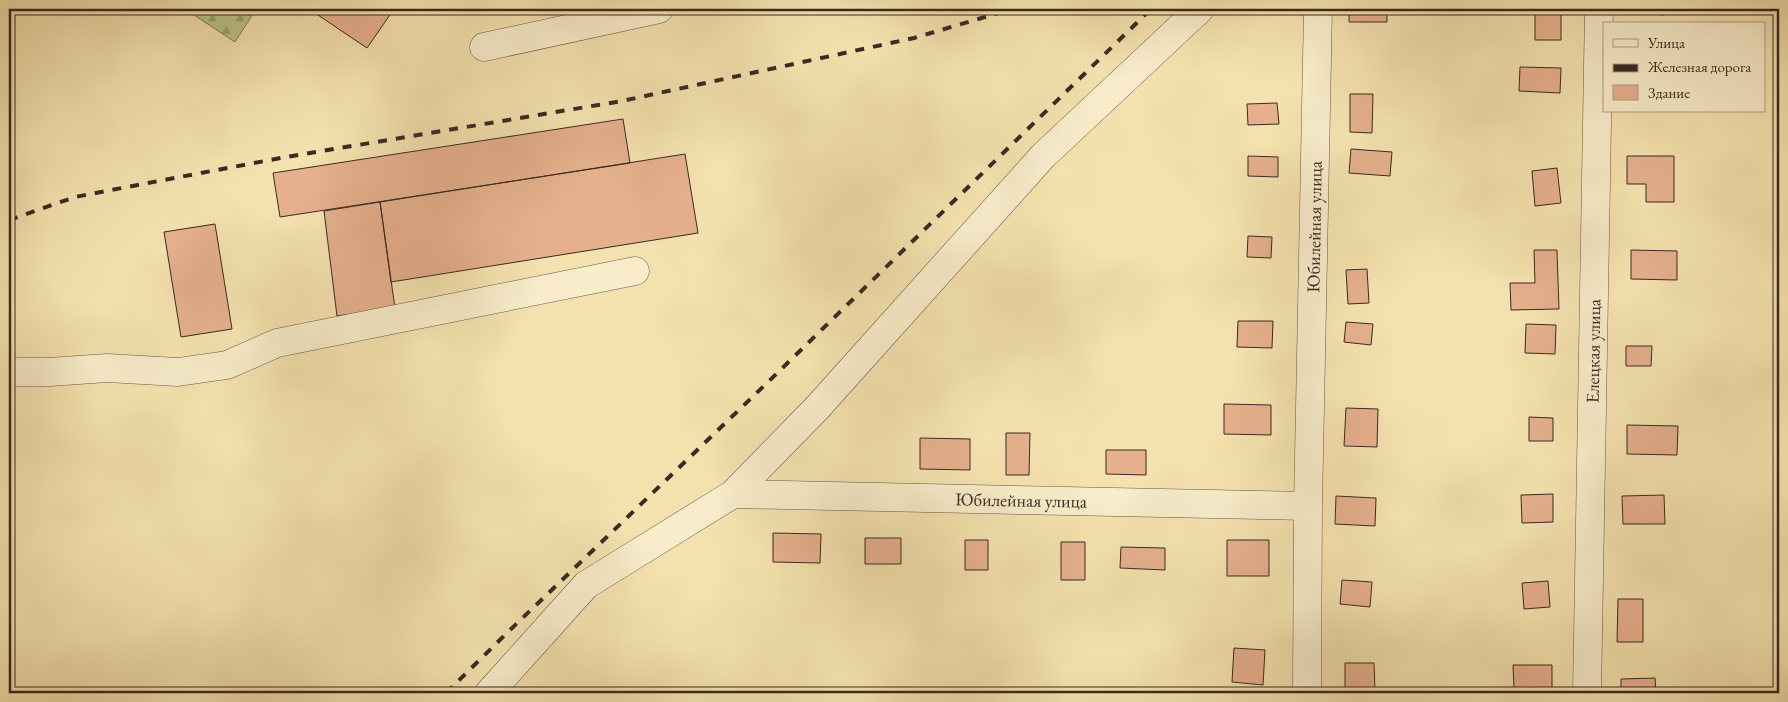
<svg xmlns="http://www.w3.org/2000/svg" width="1788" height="702" font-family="'EB Garamond',serif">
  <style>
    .forest { fill: url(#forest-firs); stroke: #7a7656 }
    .building { fill: #e6b08d; stroke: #382a23 }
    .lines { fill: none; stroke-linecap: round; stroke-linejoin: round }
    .minor-casing { stroke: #675846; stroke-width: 29 }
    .minor { stroke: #f8ecca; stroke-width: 28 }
    .rail { stroke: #382a23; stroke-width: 4; stroke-dasharray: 9 9; stroke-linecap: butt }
    .labels { text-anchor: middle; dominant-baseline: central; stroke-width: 4; stroke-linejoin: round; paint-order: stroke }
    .street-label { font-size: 18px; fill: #382a23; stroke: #f8ecca }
  </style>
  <defs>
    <pattern id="forest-firs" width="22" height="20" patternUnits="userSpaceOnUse" patternTransform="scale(1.25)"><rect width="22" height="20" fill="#bbc38a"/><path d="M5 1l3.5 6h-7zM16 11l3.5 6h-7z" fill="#999f70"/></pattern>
  </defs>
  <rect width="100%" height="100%" fill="#f4e2ae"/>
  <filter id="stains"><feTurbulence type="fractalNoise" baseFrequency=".004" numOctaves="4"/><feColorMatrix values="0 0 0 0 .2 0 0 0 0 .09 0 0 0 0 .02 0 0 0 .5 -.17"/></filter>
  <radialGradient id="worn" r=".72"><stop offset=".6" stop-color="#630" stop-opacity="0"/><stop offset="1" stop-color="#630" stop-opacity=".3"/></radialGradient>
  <path class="forest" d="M185 9H256L235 42Z"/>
  <path class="building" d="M309 9H394L367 48Z
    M1349 9H1387V22H1349Z
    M1535 9H1561V40H1535Z
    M1632 9H1664V15L1632 12Z
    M1520 67 1561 68 1560 93 1519 91Z
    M1350 94H1373L1372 133 1350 132Z
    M1277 103 1279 124 1248 125 1247 104Z
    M623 119 630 163 280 217 273 173Z
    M1351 149 1392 152 1390 176 1349 173Z
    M685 154 698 233 391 282 380 202Z
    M1248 156 1278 157V177L1248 176Z
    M1627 156H1674V202H1646V184H1627Z
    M1557 168 1561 203 1535 206 1532 171Z
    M380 202 395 308 337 316 324 211Z
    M215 224 232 329 181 337 164 232Z
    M1248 236 1272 237 1271 258 1247 257Z
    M1534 250H1557L1559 309 1511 310 1510 283H1535Z
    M1631 250 1677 251V280L1631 279Z
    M1367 269 1369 303 1348 304 1346 270Z
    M1238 321H1273L1272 348 1237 347Z
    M1346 322 1373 324 1371 345 1344 342Z
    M1526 324 1556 325 1555 354 1525 353Z
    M1626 346H1652L1651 366H1626Z
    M1224 404 1271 405V435L1224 434Z
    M1346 408 1378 409 1377 447 1344 446Z
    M1529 417 1553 418V441H1529Z
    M1627 425 1678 426 1677 455 1627 454Z
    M1006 433H1030L1029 475H1006Z
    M920 438 970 439V470L920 469Z
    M1106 450H1146V475L1106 474Z
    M1553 494V522L1522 523 1521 495Z
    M1664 495 1665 524H1623L1622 496Z
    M1336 496 1376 498 1375 526 1335 524Z
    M773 533 821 534 820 563 773 562Z
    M865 538H901V564H865Z
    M965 540H988V570H965Z
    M1227 540H1269V576H1227Z
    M1061 542H1085V580H1061Z
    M1121 547 1165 548V570L1120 568Z
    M1342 580 1372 582 1370 607 1340 604Z
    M1548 581 1550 607 1524 609 1522 583Z
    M1618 599H1643V642H1617Z
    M1234 648 1265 650 1263 685 1232 682Z
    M1345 663H1374L1375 689 1345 690Z
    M1513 665H1552V688H1514Z
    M1655 678 1656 693H1621V679Z"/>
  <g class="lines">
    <g class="minor-casing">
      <path id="minor" d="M484 47 659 9
        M9 372H49L107 368 178 372 227 365 277 343 635 271
        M733 494 1308 506
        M489 693 586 585 733 494 817 408 1043 156 1200 9
        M1307 693 1308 506 1318 9
        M1587 693 1599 9"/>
    </g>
    <use href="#minor" class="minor"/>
    <path class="rail" d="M9 220 75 197 148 183 286 157 622 101 914 38 1012 9
      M446 693 509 631 768 382 1151 9"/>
  </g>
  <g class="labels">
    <g class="street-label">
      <text transform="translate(1314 227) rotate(-89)">Юбилейная улица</text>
      <text transform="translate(1593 351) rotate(-89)">Елецкая улица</text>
      <text transform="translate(1021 500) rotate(1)">Юбилейная улица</text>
    </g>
  </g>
  <rect width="1788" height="702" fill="none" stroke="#f4e2ae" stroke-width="30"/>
  <rect x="10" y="10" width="1768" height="682" fill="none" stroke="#382a23" stroke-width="2.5"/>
  <rect x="15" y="15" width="1758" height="672" fill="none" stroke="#382a23"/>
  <rect x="1603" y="22" width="162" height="90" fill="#f8ecca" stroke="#ab9e87"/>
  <rect x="1613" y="39" width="25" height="8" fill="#f8ecca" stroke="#ab9e87"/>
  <text x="1648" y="48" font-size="15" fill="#382a23">Улица</text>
  <rect x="1613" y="64" width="25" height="8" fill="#382a23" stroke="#ab9e87"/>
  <text x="1648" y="72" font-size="15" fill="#382a23">Железная дорога</text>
  <rect x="1613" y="85" width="25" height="15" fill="#e6b08d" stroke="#ab9e87"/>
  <text x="1648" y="98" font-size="15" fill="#382a23">Здание</text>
  <rect width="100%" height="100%" filter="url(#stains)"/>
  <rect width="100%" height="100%" fill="url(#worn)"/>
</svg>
